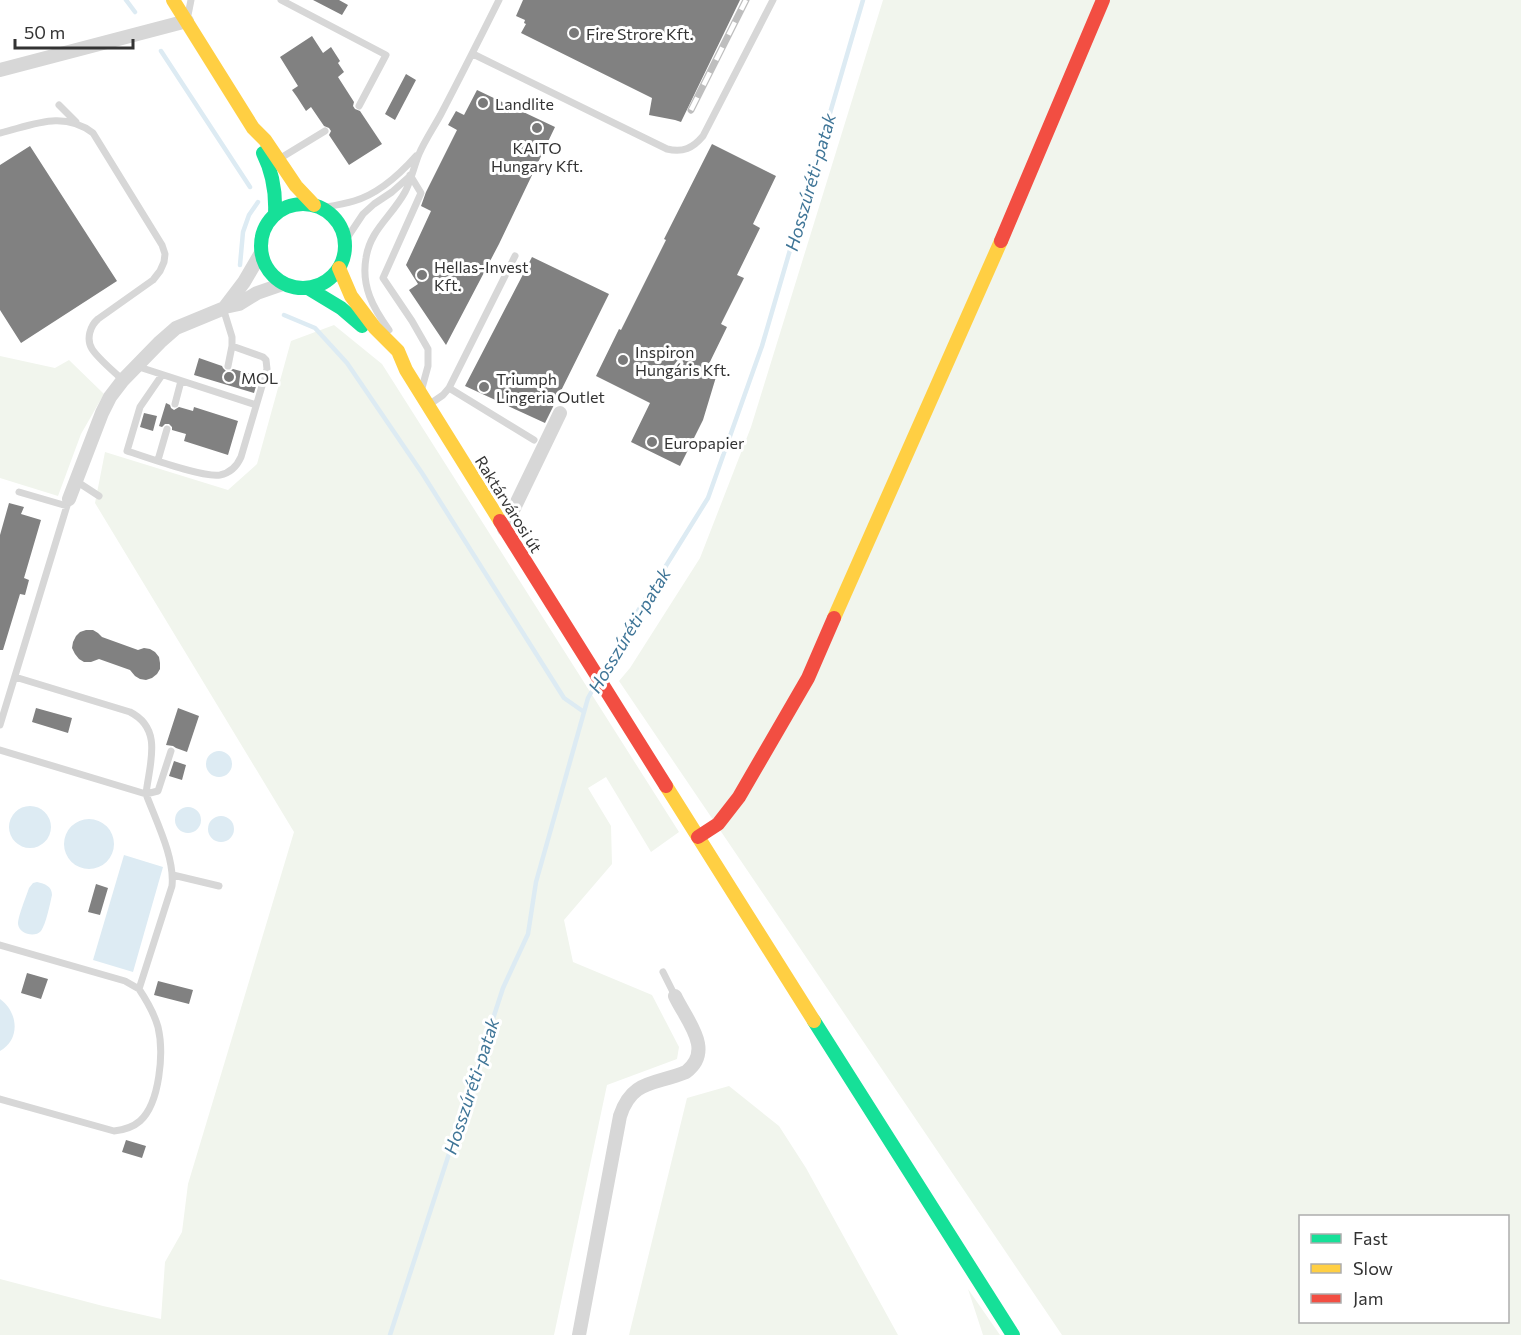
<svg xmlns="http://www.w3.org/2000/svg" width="1521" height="1335" font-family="Commissioner,sans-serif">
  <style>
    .green { fill: #f1f5ed; fill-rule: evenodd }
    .water { fill: #ddebf3 }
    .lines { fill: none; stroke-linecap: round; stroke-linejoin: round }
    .stream { stroke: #ddebf3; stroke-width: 4.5 }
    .building { fill: #818181 }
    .lane { stroke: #d7d7d7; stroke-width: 7 }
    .street { stroke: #d7d7d7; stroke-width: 14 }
    .fast { stroke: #16e098; stroke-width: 14 }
    .slow { stroke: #ffcf43; stroke-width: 14 }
    .jam { stroke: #f24e42; stroke-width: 14 }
    .rail-casing { stroke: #bebebe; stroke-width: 7 }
    .rail { stroke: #fff; stroke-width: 4.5; stroke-dasharray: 14; stroke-linecap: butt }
    .poi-dot { fill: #7a7a7a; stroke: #fff; stroke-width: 2 }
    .labels { text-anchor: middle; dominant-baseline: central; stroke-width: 6; stroke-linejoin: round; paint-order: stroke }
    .poi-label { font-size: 16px; fill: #333; stroke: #fff; text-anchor: start }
    .street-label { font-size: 16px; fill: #333; stroke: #fff }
    .water-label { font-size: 18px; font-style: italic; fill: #3f7597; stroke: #fff }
  </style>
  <rect width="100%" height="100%" fill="#fff"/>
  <path class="green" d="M883 0H1521V1335H1062L619 681 630 668 700 558 751 427ZM1300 1216H1508V1322H1300Z
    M334 325 382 364 679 832 651 852 606 777 588 788 611 826 612 864 564 920 573 962 652 995 679 1047 677 1059 607 1085 554 1335H0V1279L103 1306 161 1319 165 1262 182 1232 188 1184 294 832 95 503 105 452 228 490 257 464 291 341Z
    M0 356 55 368 69 360 104 394 81 434 58 496 0 478Z
    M729 1086 779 1126 806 1168 898 1335H629L687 1098Z
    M968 1289 1000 1335H983Z"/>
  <path class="water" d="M206 764a13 13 0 1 1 26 0a13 13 0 1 1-26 0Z
    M9 827a21 21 0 1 1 42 0a21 21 0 1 1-42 0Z
    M175 820a13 13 0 1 1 26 0a13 13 0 1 1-26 0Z
    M208 829a13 13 0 1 1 26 0a13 13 0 1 1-26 0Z
    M64 844a25 25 0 1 1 50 0a25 25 0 1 1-50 0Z
    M124 855 163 867 133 972 93 960Z
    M37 882C45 884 52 886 52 895 50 904 46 924 41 931 35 938 19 934 18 924 18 916 26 897 29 888L33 883Z
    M0 999C18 1012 21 1039 0 1051Z"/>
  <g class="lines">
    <path class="stream" d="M126 0 135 12
      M161 51 250 187
      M240 265 243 232 249 215 258 202
      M284 315 315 328 347 363 422 473 564 698 584 712
      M601 674 620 640 708 498 762 346 863 0
      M390 1335 503 988 528 934 536 882 588 698 596 684"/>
  </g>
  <path class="building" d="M313 0H339L348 5 342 15Z
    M523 0H740L681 122 675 120 649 115 652 98 521 33 526 24 524 23 525 20 516 16Z
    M312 36 323 53 331 47 340 61 338 63 344 72 338 77 354 102 353 106 355 109 360 111 382 144 349 165 329 135 331 131 329 128 324 126 311 107 306 111 297 97 292 90 298 86 280 57Z
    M406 74 416 80 395 120 385 114Z
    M477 90 555 127 499 244 446 345 409 290 418 284 406 265 431 211 421 206 426 192 457 130 448 125 456 111 464 115Z
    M712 144 776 176 753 224 760 228 737 275 744 278 721 324 727 327 705 372 716 377 703 420 680 466 631 442 650 403 596 376 619 329 621 330 666 240 664 239Z
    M30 146 117 281 21 343 0 310V165Z
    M532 257 609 294 545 423 465 386Z
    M199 358 222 366 223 368 226 371H230L233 369 259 376 254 393 194 375Z
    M166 403 170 405 171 408 174 410 179 407 193 411 194 407 238 421 228 455 184 441 186 434 172 430V427L169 424H165L162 427 159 426Z
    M144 413 157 416 153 431 140 427Z
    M9 503 24 507 21 514 41 520 24 578 29 580 25 595 20 594 3 650H0V535Z
    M86 630H93L98 633 102 637 138 650 144 648 150 649 155 652 159 657 160 663V669L157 674 152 678 146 680 140 679 135 676 130 670 99 659 91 662H84L79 659 75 654 72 648 73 642 76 636 80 632Z
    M36 708 72 718 68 733 32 722Z
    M178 708 199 716 187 752 176 748 173 746 166 745Z
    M174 761 186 765 182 780 169 776Z
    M96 884 108 888 100 915 88 912Z
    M27 973 48 979 41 999 21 993Z
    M158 981 193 990 189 1004 154 995Z
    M126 1140 146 1146 142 1158 122 1152Z"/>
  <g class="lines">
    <path class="lane" d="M281 0 386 55 359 106
      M188 15 191 0
      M473 54 667 149C683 153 693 148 703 136L773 0
      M59 105 76 122
      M0 133C33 125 63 110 93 133L162 245 165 254 164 262 160 271 153 280 98 319C90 326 86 339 92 349 97 357 115 373 123 380
      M279 159 325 131
      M410 175 421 193 383 278 412 321 428 349V366L422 388
      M321 208C332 206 344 204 354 201 378 194 400 174 416 156
      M345 241 363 214 374 204 392 192 410 176
      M223 308 232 337V346L228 366
      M389 330C373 308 361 286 366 258 370 230 392 216 405 192 411 181 414 166 419 154 425 140 434 127 441 114 461 76 480 38 499 0
      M136 366 256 405
      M162 375 140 407 127 451C146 457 203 478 220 475 230 473 237 466 241 457L267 369 266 360 263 357 232 346
      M449 388 534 440
      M175 404 181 381
      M430 404 443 395 449 388 515 256
      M158 460 167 429
      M76 481 99 496
      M19 492 67 506
      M0 725 69 499
      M0 750 146 794C149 765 164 729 130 712L15 677
      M173 875 219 886
      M0 945 125 981 139 989 172 886C175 858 156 821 146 794L158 791 171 751
      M663 972 675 996
      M0 1099 114 1131C123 1130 132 1128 140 1121 160 1103 164 1052 158 1027 154 1013 147 1001 139 989"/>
    <path class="street" d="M0 70 187 21
      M225 307 244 282 261 253
      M225 307 239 304 257 293 283 284
      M69 499 102 413 110 397 123 380 160 342 176 328 222 309
      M504 529 560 413
      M579 1335 620 1116C632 1079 655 1085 686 1072 715 1050 686 1020 675 996"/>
    <path class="fast" d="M263 153C273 173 276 192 275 214
      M261 246a42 42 0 1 1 84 0a42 42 0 1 1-84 0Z
      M308 288 341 308 362 326
      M814 1021 1013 1335"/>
    <path class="slow" d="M173 0 253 128 265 140 296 186 314 205
      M339 268 351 296 375 328 398 351 406 370 500 521
      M834 618 1001 241
      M666 786 814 1021"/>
    <path class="jam" d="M1001 241 1103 0
      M500 521 666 786
      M698 837 718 824 739 797 808 678 834 618"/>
    <g class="rail-casing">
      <path id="rail" d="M691 110 746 0"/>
    </g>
    <use href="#rail" class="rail"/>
  </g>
  <g class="poi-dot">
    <circle cx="574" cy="33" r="6"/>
    <circle cx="483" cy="103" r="6"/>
    <circle cx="537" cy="128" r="6"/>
    <circle cx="422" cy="275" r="6"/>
    <circle cx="623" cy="360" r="6"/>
    <circle cx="229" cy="377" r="6"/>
    <circle cx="484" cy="387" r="6"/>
    <circle cx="652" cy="442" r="6"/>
  </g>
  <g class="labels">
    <g class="poi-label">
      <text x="586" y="33">Fire Strore Kft.</text>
      <text x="495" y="103">Landlite</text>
      <text x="537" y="147" text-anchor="middle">KAITO<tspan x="537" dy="18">Hungary Kft.</tspan></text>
      <text x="434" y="266">Hellas-Invest<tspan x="434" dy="18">Kft.</tspan></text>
      <text x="635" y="351">Inspiron<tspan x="635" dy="18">Hungáris Kft.</tspan></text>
      <text x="241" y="377">MOL</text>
      <text x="496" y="378">Triumph<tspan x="496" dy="18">Lingeria Outlet</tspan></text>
      <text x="664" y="442">Europapier</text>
    </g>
    <g class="street-label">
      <text transform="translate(509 504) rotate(58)">Raktárvárosi út</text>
    </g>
    <g class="water-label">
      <text transform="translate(810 182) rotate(-74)">Hosszúréti-patak</text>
      <text transform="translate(629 630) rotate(-59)">Hosszúréti-patak</text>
      <text transform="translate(471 1086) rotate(-72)">Hosszúréti-patak</text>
    </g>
  </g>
  <rect x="1299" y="1215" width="210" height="108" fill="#ffffff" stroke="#adadad" stroke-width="1.5"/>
  <rect x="1311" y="1234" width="30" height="9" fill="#16e098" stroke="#adadad" stroke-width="1.5"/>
  <text x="1353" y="1245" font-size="18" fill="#333333">Fast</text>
  <rect x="1311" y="1264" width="30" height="9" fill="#ffcf43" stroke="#adadad" stroke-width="1.5"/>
  <text x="1353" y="1275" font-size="18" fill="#333333">Slow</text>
  <rect x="1311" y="1294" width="30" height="9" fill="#f24e42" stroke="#adadad" stroke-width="1.5"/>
  <text x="1353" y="1305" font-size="18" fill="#333333">Jam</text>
  <path d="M15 39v9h118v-9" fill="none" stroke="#333333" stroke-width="3"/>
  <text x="24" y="39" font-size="18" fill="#333333" stroke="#ffffff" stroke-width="4.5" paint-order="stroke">50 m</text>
</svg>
